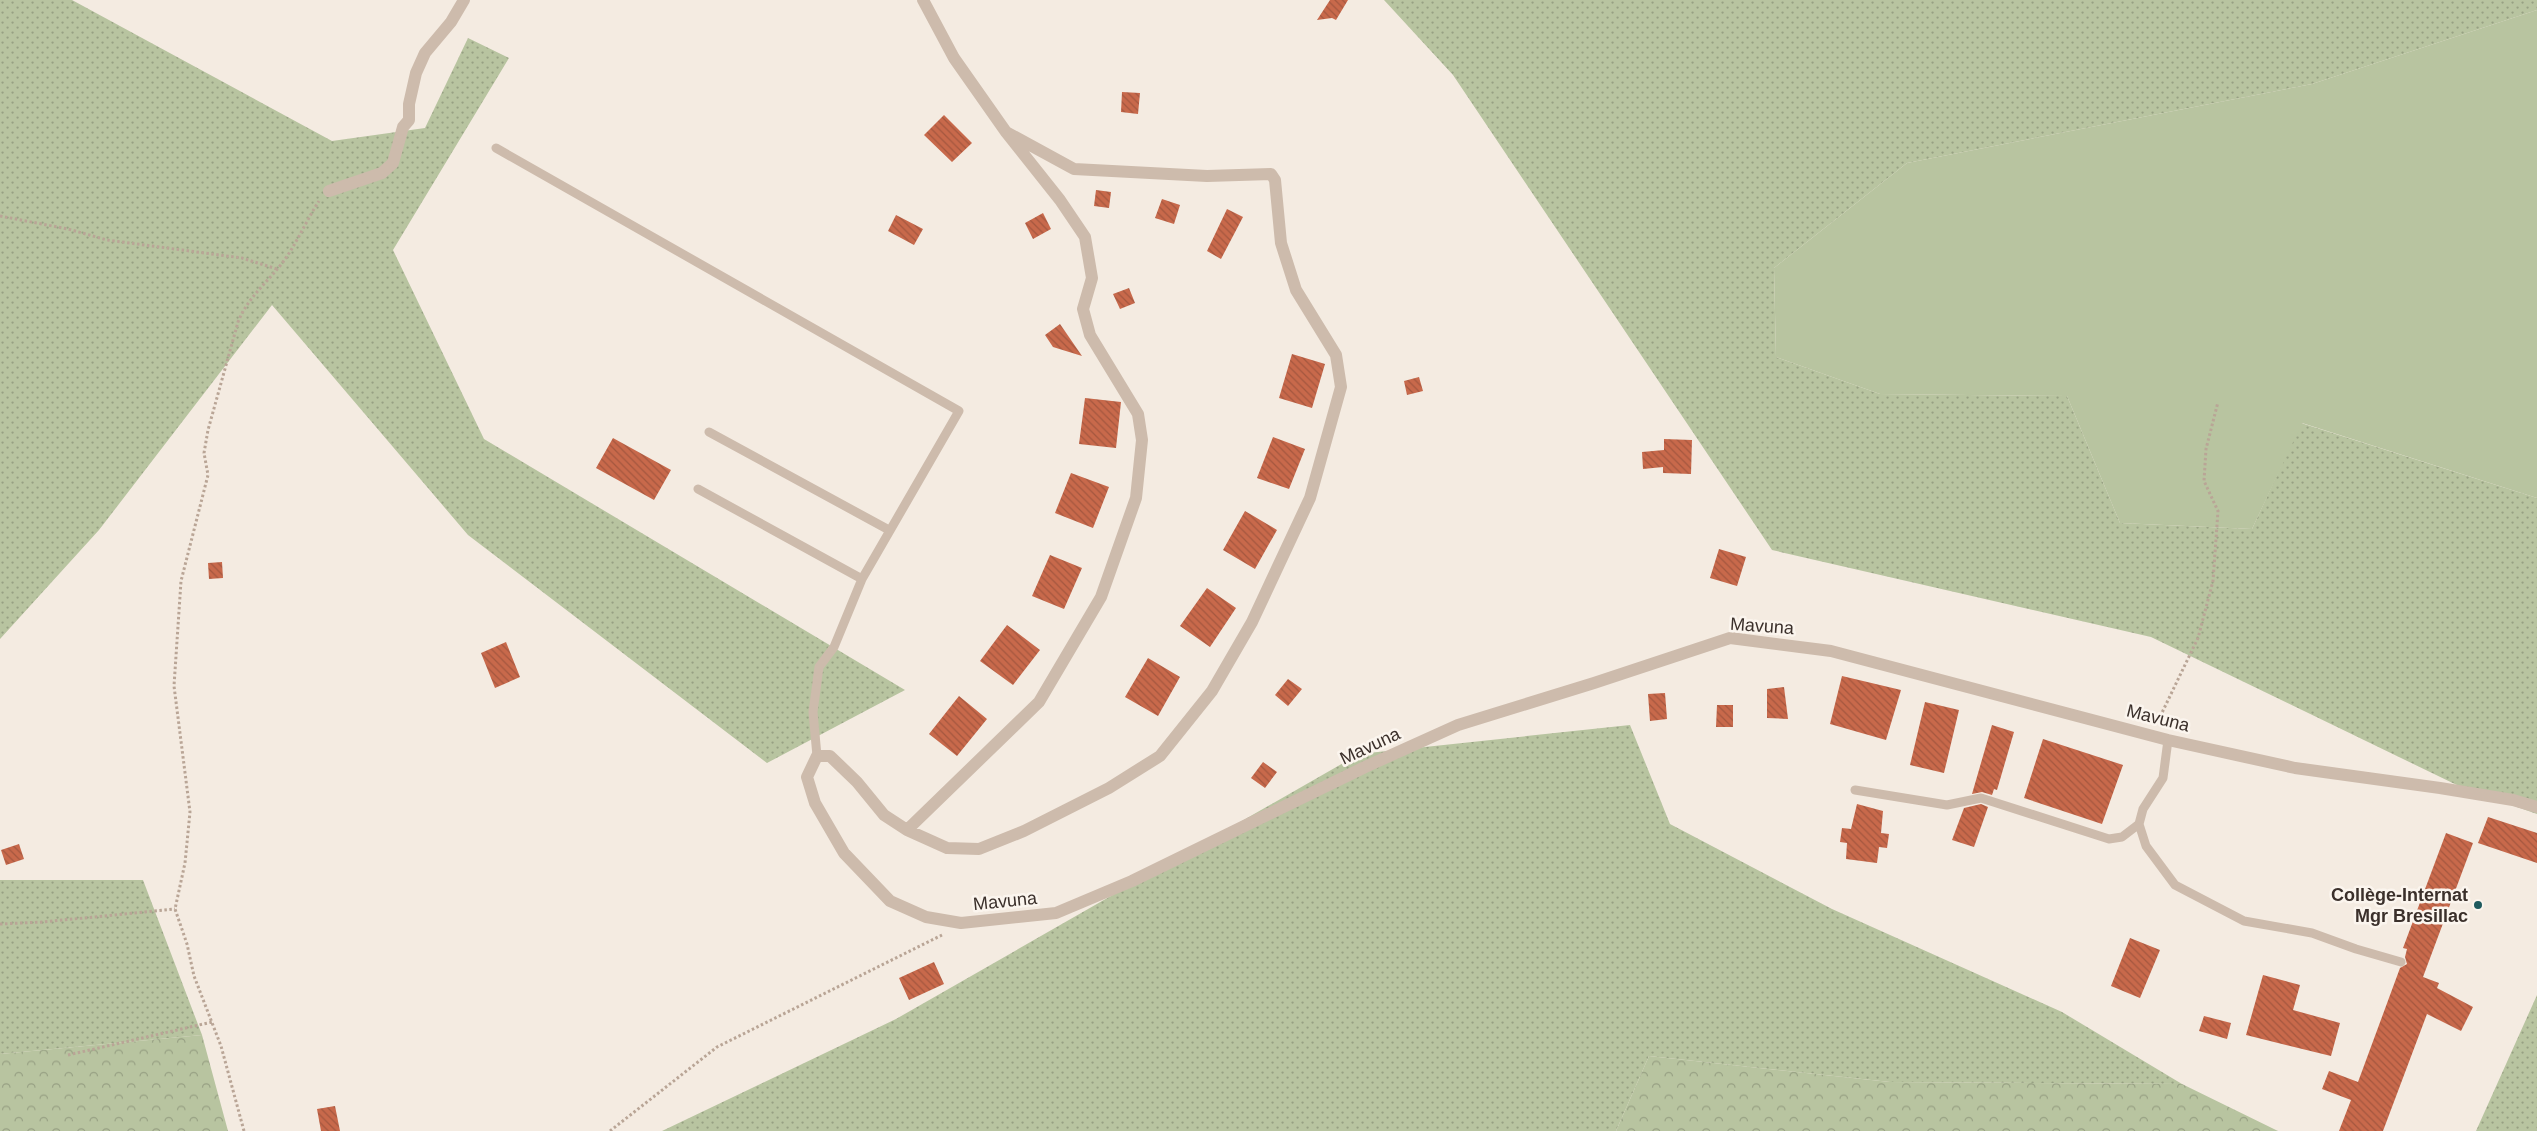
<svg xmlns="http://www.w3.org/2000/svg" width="2537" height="1131" font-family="Arial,sans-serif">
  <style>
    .grass { fill: url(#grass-dots) }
    .forest { fill: url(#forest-crowns) }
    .garden { fill: #b8c4a0 }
    .building { fill: url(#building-back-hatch) }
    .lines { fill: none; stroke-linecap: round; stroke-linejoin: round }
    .path { stroke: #b9a596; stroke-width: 3; stroke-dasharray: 2.5 2.5; stroke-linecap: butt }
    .lane { stroke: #cdbbac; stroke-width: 9 }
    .street { stroke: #cdbbac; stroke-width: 12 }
    .poi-dot { fill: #1f5a5e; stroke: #fbf5ee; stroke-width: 2 }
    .labels { text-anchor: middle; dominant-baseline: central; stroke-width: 5; stroke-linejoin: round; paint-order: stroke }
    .street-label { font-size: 18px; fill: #3b302b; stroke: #fbf5ee }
    .poi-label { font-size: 18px; font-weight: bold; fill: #3b302b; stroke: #fbf5ee; text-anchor: end }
  </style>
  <defs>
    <pattern id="grass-dots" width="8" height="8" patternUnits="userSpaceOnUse" patternTransform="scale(1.25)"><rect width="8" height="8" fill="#b8c4a0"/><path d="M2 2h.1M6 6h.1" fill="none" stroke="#97a083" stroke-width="1.8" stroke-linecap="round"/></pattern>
    <pattern id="forest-crowns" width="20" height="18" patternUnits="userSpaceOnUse" patternTransform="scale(1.25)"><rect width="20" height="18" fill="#b8c4a0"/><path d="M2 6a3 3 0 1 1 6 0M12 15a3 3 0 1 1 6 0" fill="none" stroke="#97a083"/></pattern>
    <pattern id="building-back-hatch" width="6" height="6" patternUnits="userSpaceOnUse" patternTransform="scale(1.25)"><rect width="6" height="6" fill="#c8694b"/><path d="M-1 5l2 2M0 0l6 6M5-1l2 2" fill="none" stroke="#a4573f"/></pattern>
  </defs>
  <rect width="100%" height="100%" fill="#f4ebe1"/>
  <path class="grass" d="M0 0H72L332 141 425 128 468 38 509 58 393 250 484 439 905 690 767 763 468 535 272 305 99 530 0 639Z
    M1384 0H2537V10L2312 84 1907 163 1774 268 1776 357 1880 394 2067 396 2120 523 2252 529 2301 423 2537 498V814L2463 788 2151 637 1772 550 1453 75Z
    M1630 725 1670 824 1832 909 2062 1012 2182 1084 1890 1082 1649 1056 1616 1131H662L896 1019 1359 754Z
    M0 880H143L202 1035 0 1054Z
    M2537 995V1131H2476Z"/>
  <path class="forest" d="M202 1035 228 1131H0V1054Z
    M1649 1056 1890 1082 2182 1084 2278 1131H1616Z"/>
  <path class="garden" d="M2537 10V498L2302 423 2252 529 2120 523 2067 396 1880 394 1776 357 1774 268 1907 163 2312 84Z"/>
  <path class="building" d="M1330 0H1348L1336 20 1332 18 1317 20Z
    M1122 92 1140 93 1138 114 1121 112Z
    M944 115 972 143 952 162 924 135Z
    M1096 190 1111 192 1109 208 1094 206Z
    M1162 199 1180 205 1174 224 1155 218Z
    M1227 209 1243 217 1221 259 1207 251Z
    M1043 213 1051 229 1033 239 1025 223Z
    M896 215 923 229 914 245 888 231Z
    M1129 288 1135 303 1120 309 1113 294Z
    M1060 324 1082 356 1053 347 1045 335Z
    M1292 354 1325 364 1312 408 1279 398Z
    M1419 377 1423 391 1407 395 1404 381Z
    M1085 398 1121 402 1116 448 1079 444Z
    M1273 437 1305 449 1289 489 1257 478Z
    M613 438 671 470 654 500 596 468Z
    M1664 439 1692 440 1691 474 1663 473V467L1643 469 1642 452 1664 450Z
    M1071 473 1109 487 1093 528 1055 513Z
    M1245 511 1277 530 1255 569 1223 550Z
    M1719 549 1746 557 1737 586 1710 578Z
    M1050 555 1082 568 1064 609 1032 596Z
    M222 562 223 578 209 579 208 563Z
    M1207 588 1236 608 1210 647 1180 626Z
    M1007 625 1040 650 1013 685 980 661Z
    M506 642 520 677 495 688 481 653Z
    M1148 658 1180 677 1158 716 1125 697Z
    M1842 676 1901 690 1886 740 1830 724Z
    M1288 679 1302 689 1288 706 1275 695Z
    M1784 687 1788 719 1767 718V689Z
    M1665 693 1667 719 1650 721 1648 694Z
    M959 696 987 719 957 756 929 734Z
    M1925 702 1959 710 1944 773 1910 765Z
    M1717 705H1733V727H1716Z
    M1992 725 2014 732 1997 790 1994 789 1992 795 1982 792 1972 794Z
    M2043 739 2123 765 2102 824 2024 798Z
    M1263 762 1277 772 1265 788 1251 778Z
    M1857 804 1883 811 1881 833 1889 834 1887 848 1879 847 1877 863 1846 859 1847 843 1840 842 1842 828 1851 829Z
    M1981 804 1988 807 1974 847 1952 840 1964 808Z
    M2488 817 2537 833V863L2478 843Z
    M2446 833 2473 843 2423 977 2439 983 2437 988 2473 1007 2461 1031 2427 1014 2383 1131H2339L2351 1100 2322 1089 2329 1071 2358 1082 2400 968 2407 964 2405 957 2407 949 2403 948Z
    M19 844 24 859 6 865 1 850Z
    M2130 938 2160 950 2140 998 2111 986Z
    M934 962 944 984 909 1000 899 978Z
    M2263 975 2300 985 2293 1010 2340 1023 2331 1056 2246 1035Z
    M2204 1016 2231 1023 2227 1039 2199 1031Z
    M335 1106 340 1131H321L317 1109Z"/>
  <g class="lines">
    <path class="path" d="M0 216 68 229 107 240 242 258 277 269
      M2158 721 2198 638 2213 581 2218 511 2204 481 2206 449 2218 402
      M0 924 43 922 175 909
      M68 1055 212 1022
      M244 1131 221 1046 194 976 187 944 175 909 185 863 190 812 174 686 181 581 208 475 204 453 208 430 238 322C248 297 267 283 283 262 297 243 306 221 319 201
      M610 1131 717 1047 942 935"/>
    <path class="lane" d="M496 148 959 411 862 579
      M709 432 889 530
      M698 489 862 579 834 647 819 667 813 712 817 756
      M2168 740 2163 778 2143 809 2139 824 2146 846 2175 885 2244 921 2312 933 2356 949 2401 962
      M1855 790 1947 805 1981 798 2109 839 2122 837 2139 824"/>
    <path class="street" d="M1006 132 1074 169 1207 176 1271 174 1275 180 1281 243 1296 290 1336 355 1341 387 1310 498 1252 622 1212 691 1160 756 1109 788 1024 831 979 849 947 848 907 830 884 815 857 782 830 756H817L807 777 815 803 844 853 890 901 926 917 961 923 1056 913 1132 881 1365 767 1458 725 1594 683 1730 638 1831 651 2168 740 2295 768 2440 788 2513 800 2537 807
      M329 191 382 173 393 163 403 127 409 120V104L416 73 425 53 451 22 464 0
      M907 830 1039 702 1101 597 1136 498 1142 440 1138 414 1090 335 1083 309 1092 278 1085 237 1060 200 1006 132 954 58 923 0"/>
  </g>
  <circle class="poi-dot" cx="2478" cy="905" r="5"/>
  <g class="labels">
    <g class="street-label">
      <text transform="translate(1762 626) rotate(4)">Mavuna</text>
      <text transform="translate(2158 718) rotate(14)">Mavuna</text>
      <text transform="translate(1370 746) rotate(-25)">Mavuna</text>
      <text transform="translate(1005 901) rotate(-6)">Mavuna</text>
    </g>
    <g class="poi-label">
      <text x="2468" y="895">Collège-Internat<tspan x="2468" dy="21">Mgr Bresillac</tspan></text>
    </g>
  </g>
</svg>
